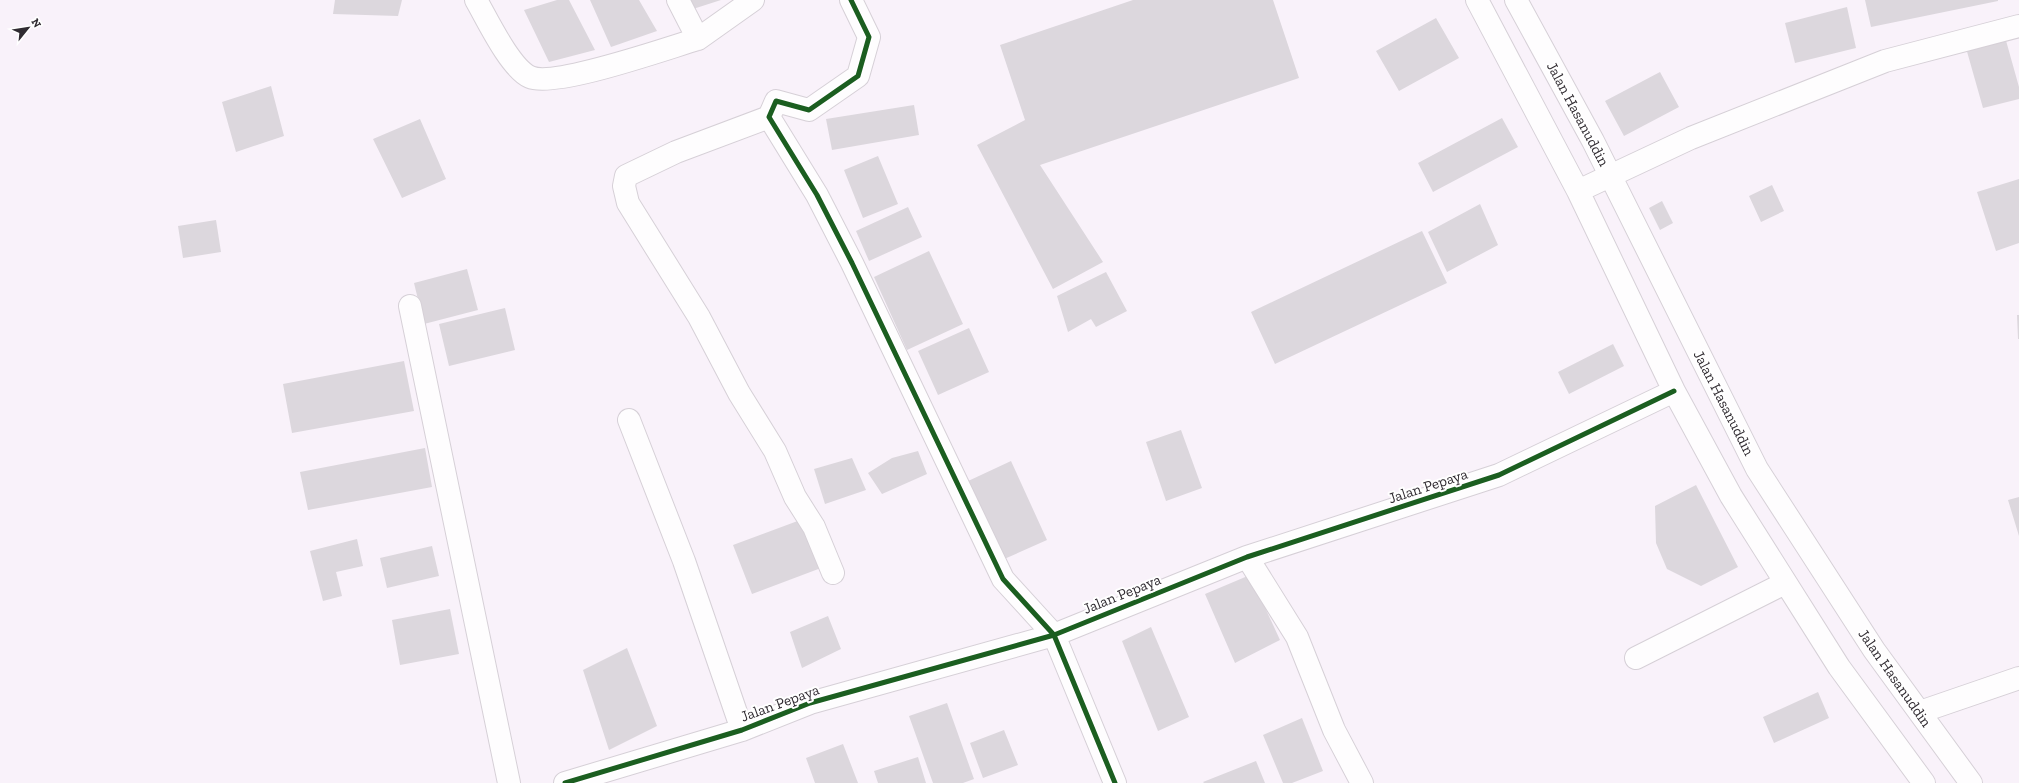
<svg xmlns="http://www.w3.org/2000/svg" width="2019" height="783" font-family="'Zilla Slab',serif">
  <style>
    .building { fill: #dcd7dd }
    .lines { fill: none; stroke-linecap: round; stroke-linejoin: round }
    .minor-casing { stroke: #d6d0d7; stroke-width: 24 }
    .minor { stroke: #fefdfe; stroke-width: 22 }
    .cycleway-casing { stroke: #fff; stroke-width: 8 }
    .cycleway { stroke: #1b5e20; stroke-width: 5 }
    .labels { text-anchor: middle; dominant-baseline: central; stroke-width: 4; stroke-linejoin: round; paint-order: stroke }
    .street-label { font-size: 15px; fill: #302b31; stroke: #fff }
  </style>
  <rect width="100%" height="100%" fill="#f9f2fa"/>
  <path class="building" d="M335 0H402L398 16 333 14Z
    M557 0H569L595 50 549 62 524 10Z
    M590 0H639L657 31 611 47Z
    M689 0H721L693 9Z
    M1133 0H1273L1299 78 1040 165 1103 262 1053 289 977 145 1025 120 1000 45Z
    M1865 0H1998V1L1871 27Z
    M1847 7 1856 48 1795 63 1785 23Z
    M1436 18 1459 58 1399 91 1376 51Z
    M2005 37 2019 87V99L1983 108 1966 48Z
    M1660 72 1679 107 1624 136 1605 101Z
    M271 86 284 136 236 152 222 102Z
    M914 105 919 135 832 150 826 119Z
    M1502 118 1518 147 1433 192 1418 163Z
    M420 119 446 179 402 198 373 139Z
    M878 156 898 204 863 218 844 170Z
    M2019 179V243L1996 251 1977 192Z
    M1772 185 1784 211 1761 222 1749 196Z
    M1662 201 1673 223 1660 230 1649 208Z
    M1480 204 1498 245 1447 272 1428 232Z
    M908 207 922 237 869 261 856 231Z
    M216 220 221 252 183 258 178 226Z
    M1422 231 1447 283 1275 364 1251 312Z
    M929 251 963 324 907 350 874 277Z
    M467 269 478 310 424 324 414 283Z
    M1106 272 1127 311 1096 327 1091 319 1068 332 1057 296Z
    M505 308 515 350 449 366 439 324Z
    M2017 315H2019V339H2018Z
    M969 328 989 372 938 395 918 351Z
    M1613 344 1624 366 1569 394 1558 372Z
    M404 361 414 411 292 433 283 384Z
    M1181 430 1202 488 1166 501 1146 442Z
    M425 448 432 487 308 510 300 472Z
    M918 451 927 474 882 494 868 473 892 458Z
    M852 458 866 490 825 504 814 469Z
    M1011 461 1047 540 1002 560 966 482Z
    M1696 485 1738 567 1701 586 1667 569 1656 543 1655 506Z
    M2019 497V536L2008 500Z
    M803 519 821 568 752 594 733 545Z
    M357 539 363 566 336 572 342 596 323 601 310 551Z
    M432 546 439 576 387 588 380 558Z
    M1250 575 1280 640 1235 663 1205 594Z
    M450 609 459 654 400 665 392 620Z
    M828 616 841 649 802 668 790 632Z
    M1151 627 1189 717 1158 731 1122 641Z
    M627 648 657 726 609 750 583 670Z
    M1818 692 1829 718 1774 743 1763 717Z
    M947 703 974 779 963 783H933L909 716Z
    M1302 718 1323 771 1292 783H1283L1263 735Z
    M1004 730 1018 765 983 778 970 743Z
    M843 744 858 783H815L806 758Z
    M918 757 926 783H878L874 771Z
    M1256 761 1265 783H1204L1203 782Z"/>
  <g class="lines">
    <g class="minor-casing">
      <path id="minor" d="M476 0C487 19 510 68 530 77 555 88 667 48 698 39
        M678 0 698 39 753 0
        M851 0 869 37 858 76 809 110 776 101 769 117 817 195 852 263 1003 579 1054 635 1115 783
        M1477 0 1578 191 1674 391 1731 496 1839 667 1924 783
        M1516 0 1593 141 1757 469 1874 650 1971 783
        M769 117 676 152 626 176 624 186 628 203 699 317 739 393 775 451 795 497 814 527 833 573
        M1578 191 1691 138 1885 61 2019 26
        M410 306 509 783
        M629 420 684 561 742 730
        M1247 557 1297 637 1334 730 1362 783
        M1636 658 1785 583
        M1920 712 2019 678
        M565 783 742 730 810 703 1054 635 1247 557 1499 475 1674 391"/>
    </g>
    <use href="#minor" class="minor"/>
    <g class="cycleway-casing">
      <path id="cycleway" d="M851 0 869 37 858 76 809 110 776 101 769 117 817 195 852 263 1003 579 1054 635 1115 783
        M565 783 742 730 810 703 1054 635 1247 557 1499 475 1674 391"/>
    </g>
    <use href="#cycleway" class="cycleway"/>
  </g>
  <g class="labels">
    <g class="street-label">
      <text transform="translate(1578 114) rotate(62)">Jalan Hasanuddin</text>
      <text transform="translate(1724 403) rotate(63)">Jalan Hasanuddin</text>
      <text transform="translate(1428 486) rotate(-18)">Jalan Pepaya</text>
      <text transform="translate(1122 594) rotate(-22)">Jalan Pepaya</text>
      <text transform="translate(1895 678) rotate(55)">Jalan Hasanuddin</text>
      <text transform="translate(780 703) rotate(-20)">Jalan Pepaya</text>
    </g>
  </g>
  <g transform="translate(28 28) rotate(60)" stroke="#ffffff" stroke-width="3" paint-order="stroke">
  <path d="M0-3L7 15L0 10L-7 15Z" fill="#302b31"/>
  <text y="-6" font-size="11" font-weight="bold" text-anchor="middle" fill="#302b31">N</text>
  </g>
</svg>
